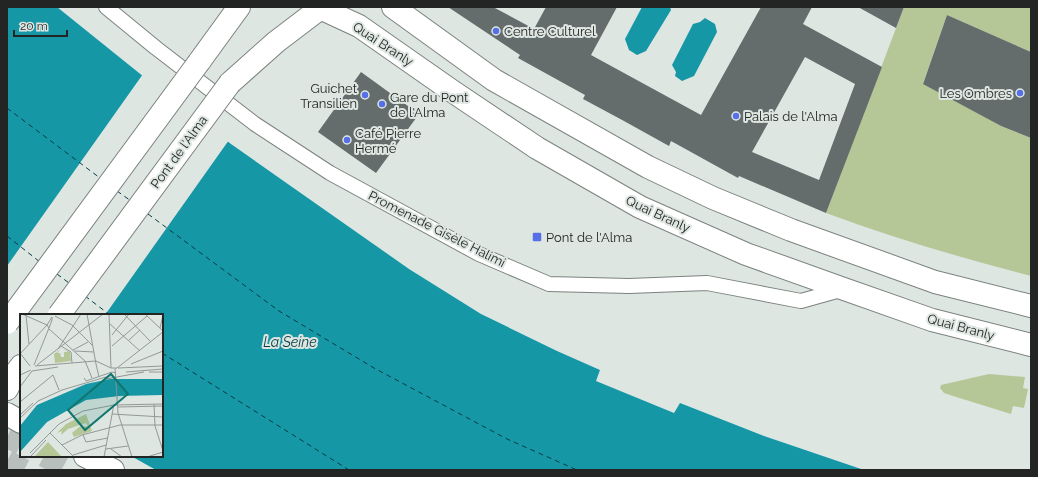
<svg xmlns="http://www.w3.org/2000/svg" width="1038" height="477" font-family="Raleway,sans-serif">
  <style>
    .green { fill: #b5c796 }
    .water { fill: #1597a6 }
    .pier { fill: #dee6e2 }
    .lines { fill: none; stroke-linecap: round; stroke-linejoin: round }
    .ferry { stroke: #063c43; stroke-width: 1; stroke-dasharray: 5 4; stroke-linecap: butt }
    .building { fill: #646d6c; fill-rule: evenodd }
    .primary-tunnel { stroke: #b8bfbc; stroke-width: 22; stroke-dasharray: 22 11; stroke-linecap: butt }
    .pedestrian-casing { stroke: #7b827f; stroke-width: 16 }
    .tertiary-casing { stroke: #7b827f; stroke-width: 24 }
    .primary-casing { stroke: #7b827f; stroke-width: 24 }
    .pedestrian { stroke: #fff; stroke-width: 14 }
    .tertiary { stroke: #fff; stroke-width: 22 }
    .primary { stroke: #fff; stroke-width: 22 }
    .primary-bridge-casing { stroke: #7b827f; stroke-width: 24; stroke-linecap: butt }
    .primary-bridge { stroke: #fff; stroke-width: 22 }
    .poi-dot { fill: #5570e6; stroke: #dee6e2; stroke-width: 1.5 }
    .labels { text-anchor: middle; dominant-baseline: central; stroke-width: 4; stroke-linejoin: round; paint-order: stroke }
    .poi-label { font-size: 13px; fill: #222523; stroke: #dee6e2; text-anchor: start }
    .street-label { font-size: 13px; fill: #222523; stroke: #dee6e2 }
    .water-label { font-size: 14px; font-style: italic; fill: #063c43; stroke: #dee6e2 }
    .inset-river { fill: none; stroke: #1597a6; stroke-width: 2 }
    .inset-road { fill: none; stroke: #939996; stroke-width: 1 }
    .view { fill: #0f766e; fill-opacity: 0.15; stroke: #0f766e; stroke-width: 2 }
    .inset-edge { fill: none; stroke: #222523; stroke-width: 2 }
  </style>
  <rect width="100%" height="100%" fill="#dee6e2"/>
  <path class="green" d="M904 7H1031V52L947 15 923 83 1001 126 1031 138V276C962 258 893 238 826 213Z
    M989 374 1025 377 1023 388 1028 389 1024 408 1013 406 1011 414 953 396 944 393 940 388 941 385Z"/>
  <path class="water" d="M7 7H57L144 77 231 144 409 269 481 314 557 351 600 370 596 381 674 413 680 403 764 436 864 470H156L131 456H162V315H21L7 362Z
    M642 7H670L671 10 646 51 637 55 629 50 625 39Z
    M705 18 715 24 717 32 694 76 682 81 675 76 676 72 672 65 693 24 700 22Z"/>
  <path class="pier" d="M143 74 229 140 105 315H21V375H20L7 364V266Z"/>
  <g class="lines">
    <path class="ferry" d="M7 108 100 178
      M117 191 131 201
      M148 214 279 311 374 368 507 439 577 470
      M7 236 40 262
      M57 274 69 283
      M85 296 110 315
      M162 353 349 470"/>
  </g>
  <path class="building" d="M448 7H493L534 29 546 7H617L591 55 701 115 761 7H812L803 24 882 67 826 213 739 176 738 178 671 141 669 146 624 121 583 99 585 95 518 58 520 55ZM805 57 855 84 819 180 752 152Z
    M858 7H904L896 28Z
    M947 15 1031 52V138L1001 126 923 84Z
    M361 72 419 114 376 173 318 132Z"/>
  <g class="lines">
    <path class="primary-tunnel" d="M7 437 21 444
      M44 456 70 470
      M7 461 24 470"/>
    <g class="pedestrian-casing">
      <path id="pedestrian" d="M106 7 156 48 255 124 330 173 479 254 549 284 629 286 707 283 801 301 844 289"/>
    </g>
    <g class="tertiary-casing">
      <path id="tertiary" d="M7 414 21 422
        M85 456 113 470"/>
    </g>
    <g class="primary-casing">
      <path id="primary" d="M318 7 359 26 452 91 537 148 640 207 746 254 844 289 932 320 1031 345
        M393 7 494 80 648 167 713 198 791 230 935 282 1031 306
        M199 62 239 7
        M230 83 276 42 322 7
        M7 389 14 375 21 366"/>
    </g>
    <use href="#pedestrian" class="pedestrian"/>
    <use href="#tertiary" class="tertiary"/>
    <use href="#primary" class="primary"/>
    <g class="primary-bridge-casing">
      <path id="primary-bridge" d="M59 315 230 83
        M7 323 199 62"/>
    </g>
    <use href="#primary-bridge" class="primary-bridge"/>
  </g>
  <g class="poi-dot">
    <circle cx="496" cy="31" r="4"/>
    <circle cx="1020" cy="93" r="4"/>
    <circle cx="365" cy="95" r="4"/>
    <circle cx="382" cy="104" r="4"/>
    <circle cx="736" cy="116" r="4"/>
    <circle cx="347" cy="140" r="4"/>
    <rect x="532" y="232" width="10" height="10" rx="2"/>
  </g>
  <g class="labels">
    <g class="poi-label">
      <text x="504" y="31">Centre Culturel</text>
      <text x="357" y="88" text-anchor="end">Guichet<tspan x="357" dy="15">Transilien</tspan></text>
      <text x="1012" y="93" text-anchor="end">Les Ombres</text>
      <text x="390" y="97">Gare du Pont<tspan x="390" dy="15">de l'Alma</tspan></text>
      <text x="744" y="116">Palais de l'Alma</text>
      <text x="355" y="133">Café Pierre<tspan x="355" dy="15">Hermé</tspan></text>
      <text x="546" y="237">Pont de l'Alma</text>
    </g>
    <g class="street-label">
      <text transform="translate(383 44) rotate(33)">Quai Branly</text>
      <text transform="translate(179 152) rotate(-54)">Pont de l'Alma</text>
      <text transform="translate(658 214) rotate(25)">Quai Branly</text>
      <text transform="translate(437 229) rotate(27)">Promenade Gisèle Halimi</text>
      <text transform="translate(961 327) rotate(15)">Quai Branly</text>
    </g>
    <g class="water-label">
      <text x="290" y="342">La Seine</text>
    </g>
  </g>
  <g transform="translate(20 314)">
    <rect width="143" height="143" fill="#dee6e2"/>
    <path d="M41 35 37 39H40L41 43H44V38H48L43 35 50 38 51 47 35 49 34 40ZM66 100 72 117 54 123 52 119 59 113 68 112 66 109 48 115 41 121 42 117 37 119 46 110ZM28 128 42 143H14Z" fill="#b5c796"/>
    <path d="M90 65H143V81L99 82 66 86 27 108 0 138V112L17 91 66 70Z" fill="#1597a6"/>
    <path class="inset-river" d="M98 70H143M99 76 143 75M0 117 16 100 41 85 69 74 94 71M4 131 2 126 6 121 39 93 67 81 95 76"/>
    <path class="inset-road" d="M67 0 76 50M89 0 91 54M104 0 131 28M125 0 143 17M6 1 9 30M35 2 52 11 72 31M32 3V6L29 14 27 11ZM90 10 120 37M140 14 143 1M29 15 65 47 72 64M92 21 109 0M109 26 120 16M41 32 51 38 52 49M92 32 127 2M38 35 61 0M53 36 68 28M55 37 74 38M0 39 10 52M0 40 27 11 2 0M76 50 79 63M111 50 143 37M14 51 29 14M17 51 83 0M15 52 76 47 91 54H97L143 18M95 54 98 99 112 143M98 54 143 52M12 57 38 53M106 58 143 55M129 58H143M0 61 11 56M64 64 66 67 92 58 96 59M86 65 124 58M0 73 12 57M0 88 33 61 39 76M134 90 135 112 143 137M98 93 143 92M92 100 143 103M0 101 13 89M0 104 18 87 42 76 86 63M30 119 54 143M63 121 66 128 88 124M42 131 62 121 100 111H143M86 135 108 132M91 135 102 143M10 139 39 110 63 97 94 91 143 90M53 141 86 131M10 143 26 126M84 143 94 90M127 143 143 138"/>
    <path class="view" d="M91 60 108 80 65 116 48 96Z"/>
    <rect width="143" height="143" class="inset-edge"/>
  </g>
  <rect width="1038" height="477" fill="none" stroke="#222523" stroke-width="16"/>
  <path d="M14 30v6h53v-6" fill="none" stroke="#222523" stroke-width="2"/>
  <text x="20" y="30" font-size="12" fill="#222523" stroke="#dee6e2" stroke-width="3" paint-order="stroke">20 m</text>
</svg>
